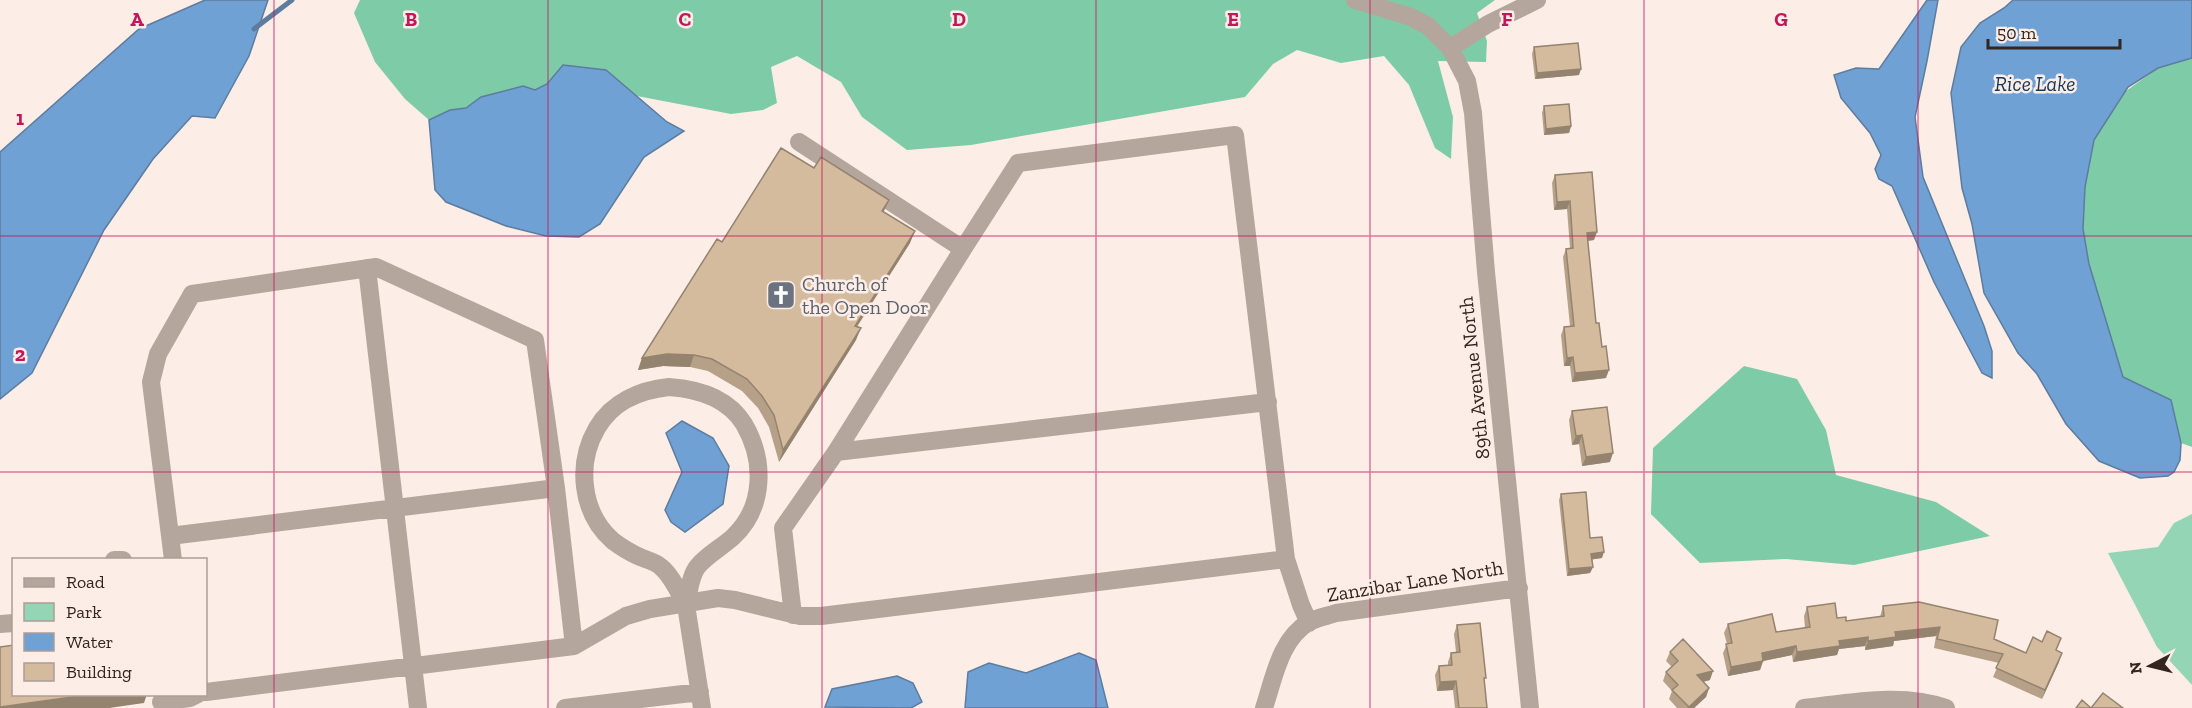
<svg xmlns="http://www.w3.org/2000/svg" width="2192" height="708" font-family="'Zilla Slab',serif">
  <style>
    .green { fill: #94d5b5 }
    .forest { fill: #7ecca7 }
    .water { fill: #6fa1d5; stroke: #5d7c9e; stroke-width: 1.5 }
    .lines { fill: none; stroke-linecap: round; stroke-linejoin: round }
    .stream { stroke: #5d7c9e; stroke-width: 5 }
    .minor { stroke: #b4a69c; stroke-width: 18 }
    .wall { fill: #b6a188 }
    .shaded-wall { fill: #94836f }
    .building { fill: #d4bb9e; stroke: #94836f; stroke-width: 1.5 }
    .grid { fill: none; stroke: #c2185b; stroke-width: 1.5; stroke-opacity: 0.55 }
    .labels { text-anchor: middle; dominant-baseline: central; stroke-width: 5; stroke-linejoin: round; paint-order: stroke }
    .worship-label { font-size: 20px; fill: #5b616d; stroke: #fdede7; text-anchor: start }
    .street-label { font-size: 20px; fill: #33251f; stroke: #fdede7 }
    .water-label { font-size: 21px; font-style: italic; fill: #14385b; stroke: #fdede7 }
    .grid-label { font-size: 20px; text-anchor: middle; font-weight: bold; fill: #c2185b; stroke: #fdede7; stroke-width: 5; stroke-linejoin: round; paint-order: stroke }
  </style>
  <rect width="100%" height="100%" fill="#fdede7"/>
  <path class="green" d="M2192 514V685L2157 647 2108 553 2158 547 2174 523Z"/>
  <path class="forest" d="M360 0H1495L1477 13 1487 41 1486 62 1438 61 1453 117 1451 159 1435 148 1409 85 1384 56 1341 63 1297 50 1273 64 1245 97 971 145 907 150 862 117 841 82 797 56 771 67 777 103 763 110 731 114 637 96 606 70 564 65 547 84 535 90 481 97 466 108 450 110 429 120 405 99 375 62 354 13Z
    M2192 58V447L2181 443 2171 400 2123 378 2089 264 2083 229 2085 187 2094 140 2126 91 2158 68Z
    M1744 366 1797 379 1826 430 1836 475 1936 502 1990 536 1854 565 1786 559 1700 563 1651 514 1653 448Z"/>
  <path class="water" d="M205 0H268L249 56 215 118 192 116 153 159 104 230 32 373 0 399V152L139 29Z
    M1927 0H1938L1927 61 1915 117 1923 177 1984 326 1992 351V378L1982 373 1934 282 1892 186 1879 179 1875 169 1881 155 1870 133 1841 98 1834 75 1856 68 1879 69Z
    M2013 0H2192V58L2158 68 2128 87 2094 140 2085 187 2083 229 2089 264 2123 377 2171 400 2181 443 2180 460 2174 472 2168 476 2140 478 2099 461 2066 424 2037 374 2018 353 1984 293 1972 224 1962 188 1951 93 1961 47 1980 23 2004 8Z
    M563 65 606 70 667 122 684 131 644 157 600 224 579 237 546 236 506 226 446 202 435 190 429 120 450 110 466 108 481 97 523 86 535 90 547 84Z
    M682 421 713 438 729 466 723 504 685 532 671 522 665 510 682 472 666 433Z
    M1079 653 1096 660 1108 708H965L968 672 989 663 1026 673Z
    M897 676 913 683 922 702 911 708 825 707 832 689Z"/>
  <g class="lines">
    <path class="stream" d="M254 29 292 0"/>
    <path class="minor" d="M1355 0 1411 17 1428 26 1450 48 1467 81 1473 113 1486 272 1530 708
      M1450 48 1488 24 1537 0
      M799 142 963 249 1018 163 1235 135 1286 559
      M367 268 418 708
      M669 387C698 389 728 398 744 424 765 460 765 507 733 537 722 547 707 555 698 566 690 575 689 593 686 605 679 593 672 576 661 567 656 562 647 560 640 557 631 553 621 547 613 541 581 513 576 464 597 428 612 402 640 390 669 387Z
      M836 452 1268 402
      M170 536 556 488
      M114 560H123
      M173 560 151 382 158 354 192 294 376 267 535 340 556 488 574 646
      M686 605 702 708
      M793 615 783 528 836 452 963 249
      M0 624 14 623
      M206 692 574 646 626 616 650 609 718 598 735 600 800 616H821L1286 559 1301 605 1309 623
      M161 702 190 698 198 694
      M565 708 700 692
      M1264 708C1274 678 1280 639 1309 622 1317 618 1327 616 1336 613L1519 588
      M1804 708C1849 703 1902 692 1946 708"/>
  </g>
  <path class="wall" d="M1534 47 1579 75 1535 79 1532 54Z
    M1544 106 1571 126 1569 133 1544 135 1542 113Z
    M1555 175 1594 240 1588 241 1596 323 1606 378 1572 382 1570 366H1564L1561 335 1564 327 1570 326 1563 257 1566 249 1570 248 1567 209 1554 210 1552 183Z
    M884 212 910 243 857 327 856 340 779 462 769 427 758 408 742 391 708 371 690 367 663 366 638 370 642 358Z
    M1572 411 1610 462 1582 466 1579 444 1572 445 1569 420Z
    M1561 494 1590 538 1602 558 1592 559 1593 567 1590 573 1567 576 1559 500Z
    M1883 606 1994 639 2026 653 2056 651 2059 662 2042 699 1993 677 1999 663 1934 648 1936 636 1894 641 1893 646 1865 650V646L1839 649 1837 655 1793 662 1792 655 1763 661 1760 670 1728 676 1723 653 1727 644 1724 633 1728 624 1776 632 1805 628 1804 616 1807 607 1846 621 1880 617Z
    M1457 625 1484 682 1487 708H1455L1453 690 1437 691 1435 675 1439 666 1448 665V662L1451 653 1456 652 1454 634Z
    M1670 652 1710 680 1703 682 1709 688 1706 697 1694 708H1677L1669 699 1672 691 1663 681 1666 672 1672 667 1666 661Z"/>
  <path class="shaded-wall" d="M1581 69 1579 75 1535 79 1537 73Z
    M1571 126 1569 133 1544 135 1546 129Z
    M889 200 884 211 877 222 882 211Z
    M1570 201 1567 209 1554 210 1557 202Z
    M915 231 910 243 850 337 855 326Z
    M1597 232 1594 240 1584 241 1587 233Z
    M861 328 856 340 779 462 783 450Z
    M667 354 694 355 690 367 663 366 638 370 642 358Z
    M1573 357 1570 366H1564L1567 358Z
    M1609 370 1606 378 1572 382 1575 373Z
    M1582 435 1579 444 1572 445 1576 436Z
    M1613 453 1610 462 1582 466 1586 457Z
    M1604 552 1602 558 1589 560 1591 554Z
    M1593 567 1590 573 1567 576 1569 569Z
    M1940 627 1936 636 1894 641 1893 646 1865 650 1868 641 1895 632Z
    M1868 637 1865 646 1839 649 1837 655 1793 662 1797 652 1839 641Z
    M1796 646 1792 655 1763 661 1760 670 1728 676 1731 667 1762 653Z
    M2062 653 2059 662 2042 699 2045 690Z
    M1713 671 1710 680 1693 684 1697 675Z
    M1456 681 1453 690 1437 691 1440 682Z
    M1709 688 1706 697 1694 708H1688Z
    M94 694H147L144 703 109 708H0V707Z"/>
  <path class="building" d="M1578 43 1581 69 1537 73 1534 47Z
    M1569 104 1571 126 1546 129 1544 106Z
    M781 148 814 168 821 157 889 200 882 211 915 231 855 326 861 328 783 450 774 415 762 396 747 379 712 359 694 355 667 354 642 358 717 239 722 242Z
    M1592 172 1597 232 1587 233 1596 323H1599L1602 347 1606 346 1609 370 1575 373 1573 357 1567 358 1564 327 1574 326 1566 249 1573 248 1570 201 1557 202 1555 175Z
    M1607 407 1613 453 1586 457 1582 435 1576 436 1572 411Z
    M1586 492 1590 538 1602 537 1604 552 1591 554 1593 567 1569 569 1561 494Z
    M1919 602 1998 620 1994 639 2026 653 2033 637 2042 642 2047 631 2061 638 2056 650 2062 653 2045 690 1996 668 2003 654 1937 639 1940 627 1895 632 1896 637 1868 641V637L1839 641 1840 646 1797 652 1796 646 1762 653 1763 661 1731 667 1726 644 1732 643 1728 624 1772 614 1776 632 1810 627 1807 607 1835 603 1837 618 1846 617V621L1884 616 1883 606Z
    M1480 623 1486 678H1484L1487 708H1459L1456 681 1440 682 1439 666 1452 665 1451 653 1460 652 1457 625Z
    M1683 639 1713 671 1697 675 1709 688 1689 707 1672 690 1678 685 1666 672 1678 661 1670 652Z
    M14 645V694H94L0 707V647Z
    M2103 693 2123 708H2076L2082 700 2091 708Z"/>
  <path class="grid" d="M274 0V708M548 0V708M822 0V708M1096 0V708M1370 0V708M1644 0V708M1918 0V708M0 236H2192M0 472H2192"/>
  <defs>
    <g id="church-square" transform="scale(1.5)"><rect x="-9" y="-9" width="18" height="18" rx="4" fill="#6b7280" stroke="#fdede7"/><path d="M-1.2-6h2.4v3.5h3.3v2.4h-3.3V6h-2.4V-.1h-3.3v-2.4h3.3Z" fill="#fff"/></g>
  </defs>
  <g fill-rule="evenodd">
    <use href="#church-square" x="781" y="295"/>
  </g>
  <g class="labels">
    <g class="worship-label">
      <text x="802" y="284">Church of<tspan x="802" dy="23">the Open Door</tspan></text>
    </g>
    <g class="street-label">
      <text transform="translate(1474 378) rotate(-96)">89th Avenue North</text>
      <text transform="translate(1415 581) rotate(-9)">Zanzibar Lane North</text>
    </g>
    <g class="water-label">
      <text x="2035" y="83">Rice Lake</text>
    </g>
  </g>
  <g class="grid-label">
    <text x="137" y="26">A</text>
    <text x="411" y="26">B</text>
    <text x="685" y="26">C</text>
    <text x="959" y="26">D</text>
    <text x="1233" y="26">E</text>
    <text x="1507" y="26">F</text>
    <text x="1781" y="26">G</text>
    <text x="20" y="125">1</text>
    <text x="20" y="361">2</text>
  </g>
  <rect x="12" y="558" width="195" height="138" fill="#fdede7" stroke="#ac9d97" stroke-width="1.5"/>
  <rect x="24" y="578" width="30" height="9" fill="#b4a69c" stroke="#ac9d97" stroke-width="1.5"/>
  <text x="66" y="588" font-size="18" fill="#33251f">Road</text>
  <rect x="24" y="603" width="30" height="18" fill="#94d5b5" stroke="#ac9d97" stroke-width="1.5"/>
  <text x="66" y="618" font-size="18" fill="#33251f">Park</text>
  <rect x="24" y="633" width="30" height="18" fill="#6fa1d5" stroke="#ac9d97" stroke-width="1.5"/>
  <text x="66" y="648" font-size="18" fill="#33251f">Water</text>
  <rect x="24" y="663" width="30" height="18" fill="#d4bb9e" stroke="#ac9d97" stroke-width="1.5"/>
  <text x="66" y="678" font-size="18" fill="#33251f">Building</text>
  <g transform="translate(2150 666) rotate(263)" stroke="#fdede7" stroke-width="4.5" paint-order="stroke">
  <path d="M0-4.5L10 22L0 15L-10 22Z" fill="#33251f"/>
  <text y="-9" font-size="16" font-weight="bold" text-anchor="middle" fill="#33251f">N</text>
  </g>
  <path d="M1988 39v9h132v-9" fill="none" stroke="#33251f" stroke-width="3"/>
  <text x="1997" y="39" font-size="18" fill="#33251f" stroke="#fdede7" stroke-width="4.5" paint-order="stroke">50 m</text>
</svg>
